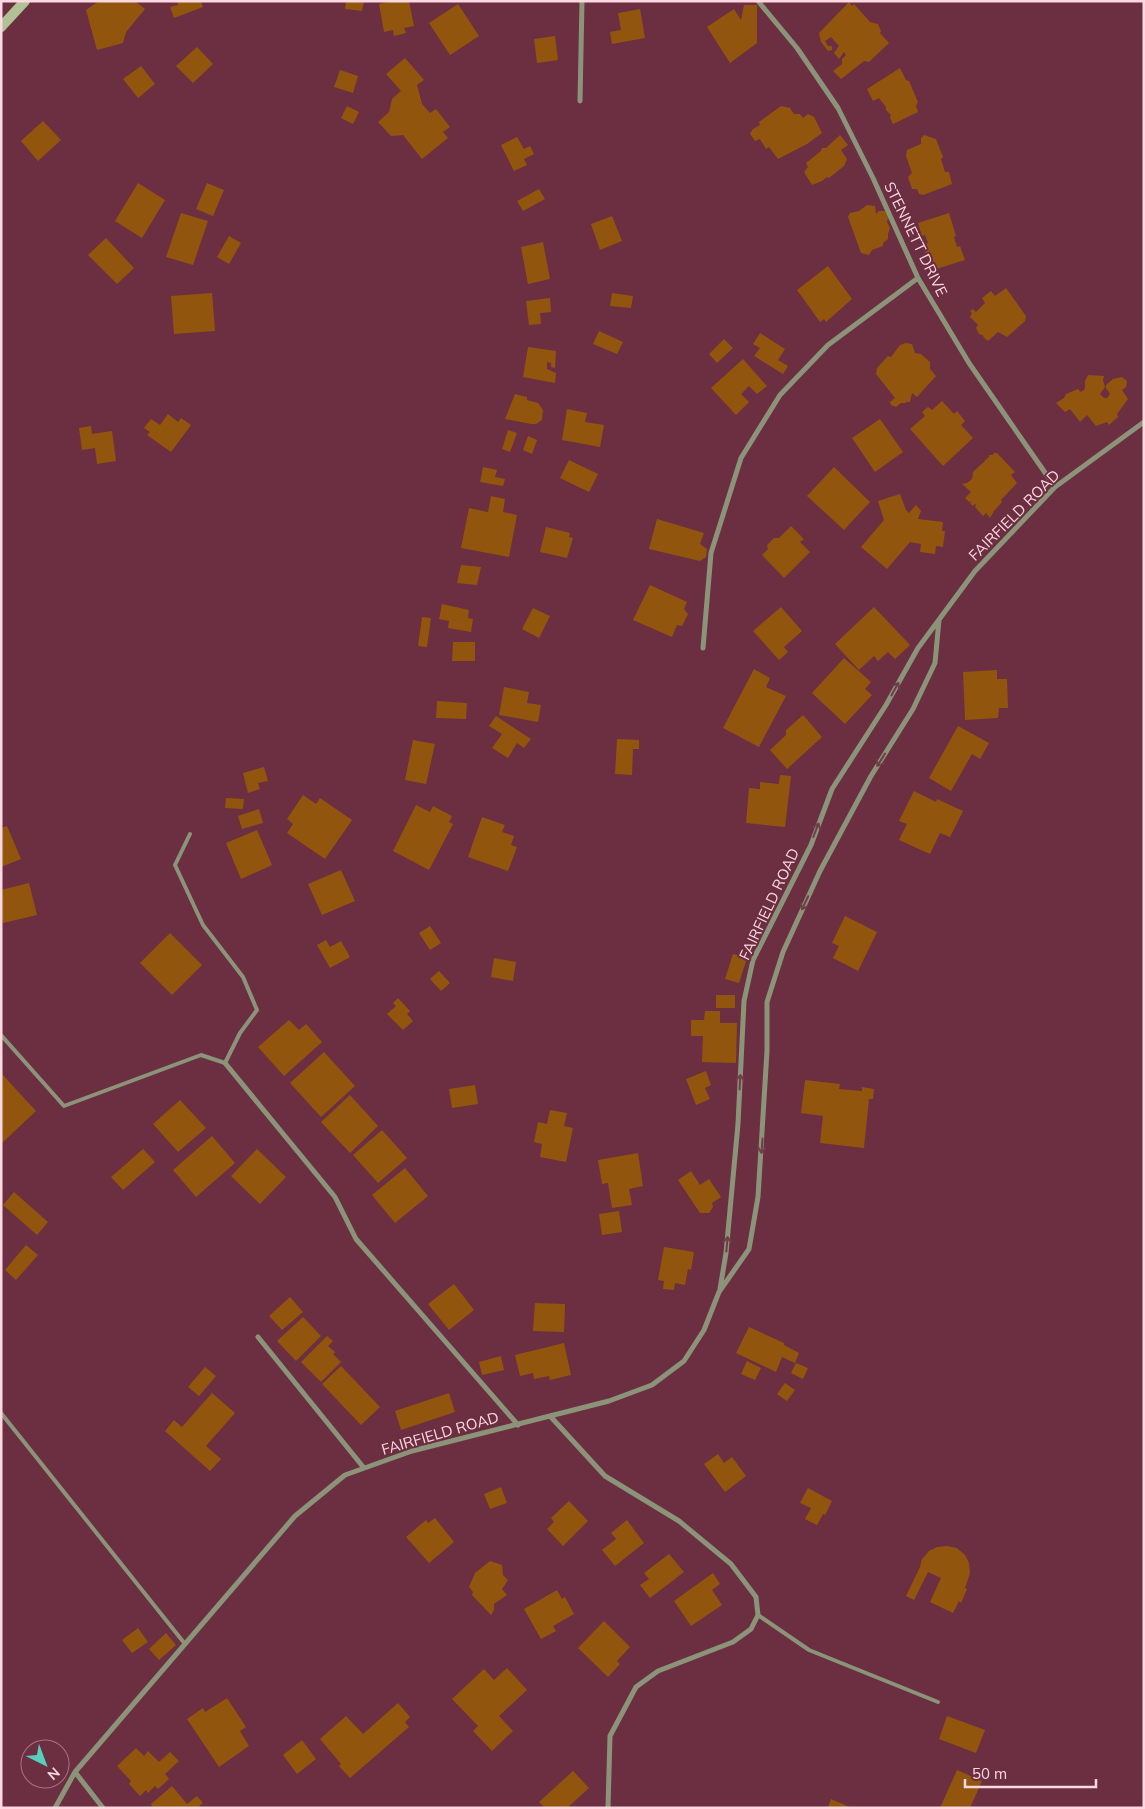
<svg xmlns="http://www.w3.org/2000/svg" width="1145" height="1809" font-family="Mulish,sans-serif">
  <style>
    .building { fill: #92550e }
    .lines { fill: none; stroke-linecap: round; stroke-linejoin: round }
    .lane { stroke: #8b9479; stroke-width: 4 }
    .street { stroke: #8b9479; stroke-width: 5 }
    .secondary { stroke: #b2c095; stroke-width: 10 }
    .oneway { stroke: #703e49 }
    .labels { text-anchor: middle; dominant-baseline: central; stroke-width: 4; stroke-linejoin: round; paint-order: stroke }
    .street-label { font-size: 15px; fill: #fed8e1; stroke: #6b2f41 }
  </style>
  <rect width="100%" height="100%" fill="#6b2f41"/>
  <path class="building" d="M99 1H135L145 9 126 32 123 43 97 50 86 10Z
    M177 1H201L203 7 174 18 170 7 178 5Z
    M346 1H364L362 11 345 9Z
    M392 1H409L414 26 404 28 406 33 394 36 393 30 384 32 379 4Z
    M849 2 852 6 854 4 870 22 878 24 881 31 880 33 889 43 869 62 864 61 841 79 833 71 842 64V59L846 55 844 52 839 59 834 53 839 46 831 37 825 41 828 46H832V50L828 51 821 42 819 33Z
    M458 4 479 36 450 55 429 23Z
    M744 5H757V43L730 63 707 27 734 9 741 20Z
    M640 9 645 38 612 44 610 32 621 30 618 13Z
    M555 36 558 60 537 63 534 39Z
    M197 47 213 64 193 83 176 66Z
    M405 58 424 80 417 85 422 104 430 113 436 109 450 127 443 132 448 138 422 159 403 135 391 136 378 122 389 112 392 99 401 91 386 74Z
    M141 66 155 84 138 98 123 79Z
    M900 68 906 80 909 81 918 102 916 106 918 112 893 124 890 118 891 115 886 110V107L879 98 873 101 867 89Z
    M340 70 358 76 353 93 334 87Z
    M347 106 359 112 353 124 341 118Z
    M781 106 790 108 794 114H800L803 118 808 114 814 117 822 133 807 144 778 159 769 147 766 149 760 139 755 141 750 134 753 129 760 125 759 122Z
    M43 121 61 140 38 161 21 141Z
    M840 135 848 145 841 150 847 159 844 166 829 178 827 177 822 181 812 185 804 172 808 167 806 163 821 151 822 148H826Z
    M924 135 936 139 943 157 941 159 945 172H949L952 184 923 195 919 194 917 189H912L908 177 912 173 906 156 907 150 921 144V138Z
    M517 137 524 149 530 146 534 154 524 159 527 165 514 171 501 145Z
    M138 183 165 200 142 238 115 221Z
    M207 183 224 190 213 216 196 209Z
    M539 189 545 199 523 211 517 201Z
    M867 205 875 206 876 214 879 211H885L888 218 887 222 890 228 888 234V239L883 243V246L872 250 869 255 861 253 848 217 850 213 859 211Z
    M181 213 208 221 193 265 166 257Z
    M949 213 956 236 954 237 957 247 960 246 965 260 936 269 933 260 928 261 923 245 928 243 925 235 922 236 918 223Z
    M612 216 622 241 600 250 591 224Z
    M229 236 241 243 229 264 217 257Z
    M106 238 134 268 117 284 88 255Z
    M543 242 550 279 528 284 521 247Z
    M828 266 852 299 826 322 824 319 820 322 797 290Z
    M1006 288 1026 316 1025 321 1007 337 998 332 988 341 983 337 984 336 979 334 976 328 978 325 970 317 972 313 970 311 973 309 976 312 985 303 982 298 991 291 995 296Z
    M212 293 215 331 174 334 171 296Z
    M612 293 633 296 631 308 610 306Z
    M550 298 551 312 540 313 541 324 529 325 526 301Z
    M599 331 623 342 617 354 593 344Z
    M760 333 785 349 778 360 788 366 783 374 754 356 760 348 753 344Z
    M724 339 733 348 717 363 709 354Z
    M906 343 912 344 915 353 921 354 930 362V369L936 376 917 397 912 393 910 402H906V403H901L896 407 891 405 890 402 895 398 876 374 877 368 888 356 891 357 900 345Z
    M528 347 556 351 555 368 551 367V363L547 362V369L556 373 555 383 523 377Z
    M743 359 767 386 757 394 749 386 741 394 749 402 736 415 711 388Z
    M1088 375 1104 376 1103 380 1105 387 1100 394 1104 398H1107L1110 394 1106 388V385L1113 379 1122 377 1127 381 1126 387 1122 390 1128 399 1117 414 1118 417 1109 425 1107 422 1096 426 1087 415 1080 422 1070 409 1065 412 1056 403 1064 398 1066 394 1078 389 1081 392 1085 389V381Z
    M515 394 527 397V400L538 403 543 410 542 420 536 424H531L505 419Z
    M942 401 954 414 957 411 965 421 961 425 973 438 943 466 910 429 925 416 922 412 928 407 932 410Z
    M567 409 587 413 585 422 604 425 600 447 562 440Z
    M168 414 178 422 181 418 191 425 171 452 147 435 150 432 144 428 151 419 160 425Z
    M880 419 903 452 875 472 852 438Z
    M91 426 92 434 112 431 116 461 97 464 95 448 82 450 79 428Z
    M508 430 517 433 510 452 502 449Z
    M528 436 537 440 532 454 523 450Z
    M994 453H997L1015 472 1011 475 1017 483 1001 500 1002 502 993 512V513L990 518 986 513 983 516 975 507 976 505 975 504 973 506 970 503 971 501 969 502 965 498 971 492 962 484 967 483 972 479 973 472 989 457V455H993Z
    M569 460 598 474 589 492 560 478Z
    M483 467 497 470 495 477 505 479 503 486 480 482Z
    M834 467 870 502 844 530 807 496Z
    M900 494 906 510 909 513 916 505 921 511 918 519 943 522 942 531H945L943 547 936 546 935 554 920 552 921 544 910 542 887 569 861 547 884 520 878 501Z
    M491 496 505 499 503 512 517 515 509 557 461 548 469 508 488 512Z
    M657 519 704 533 700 544 707 549 706 557 700 561 649 549Z
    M791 526 804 539 800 542 810 552 784 578 762 555 768 549 767 545 774 538H779Z
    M546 527 570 533 569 537 573 538 567 558 540 552Z
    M461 565 481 567 477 585 457 583Z
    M650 585 687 602 684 609 688 614 682 626 677 625 672 637 633 620Z
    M442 604 469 610 468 618 473 619 471 632 448 628 449 621 439 619Z
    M781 607 802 631 784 647 788 652 779 660 753 631Z
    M874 607 910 645 895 659 888 652 878 661 874 656 859 670 835 644Z
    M533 608 550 616 539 638 522 629Z
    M422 617 431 618 427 647 418 646Z
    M453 642H475V661H452Z
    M844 658 871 682 865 689 872 695 845 724 812 693Z
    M754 669 770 678 766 687 786 696 759 747 723 728Z
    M997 670V679H1007L1008 708H999L998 718 965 720 963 672Z
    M504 687 529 692 527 703 541 705 538 722 499 715Z
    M437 701 467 703 466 719 436 718Z
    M803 715 822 737 787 769 770 750 786 735V730Z
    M496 716 531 739 524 748 517 743 508 758 492 748 502 734 489 726Z
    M958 726 989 743 980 759 972 754 951 791 929 778Z
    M617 739 639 740V749H633L632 775 615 774Z
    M413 740 435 744 426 784 405 780Z
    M264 767 268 781 258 783 260 789 248 793 243 773Z
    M780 775 791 776 785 827 746 823 749 788 760 789V782L779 784Z
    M914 791 936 802 937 799 963 811 950 837 940 833 930 854 899 840 907 824 899 821Z
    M303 795 316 804 320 798 352 820 325 859 287 833 293 824 287 819Z
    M226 798 244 799 243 809 225 808Z
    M416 805 430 812 433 806 452 816 449 822 453 824 429 870 393 851Z
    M259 809 263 823 242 829 238 816Z
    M482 817 505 825 502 832 514 836 511 845 517 847 508 871 468 857Z
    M7 826 21 859 1 867V828Z
    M257 830 272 865 241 879 226 843Z
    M341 870 355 901 322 915 308 884Z
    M29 883 37 915 3 923 1 917V890Z
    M845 916 877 932 858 971 833 958 839 946 832 943Z
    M430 926 441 943 430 950 419 933Z
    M170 933 202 965 172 995 140 963Z
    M326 940 330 947 341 941 350 957 330 968 317 945Z
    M733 954 747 958 739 983 725 979Z
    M494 958 516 962 513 981 491 977Z
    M439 971 450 983 441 991 430 979Z
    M716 995H735V1008H716Z
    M398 998 410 1011 407 1014 413 1021 403 1030 387 1014 396 1006 393 1003Z
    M705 1011H720V1023H737L736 1063 702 1062 703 1036H691V1020H704Z
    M289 1020 299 1030 306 1024 322 1042 284 1076 258 1047Z
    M324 1052 355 1086 321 1117 290 1083Z
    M706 1071 711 1085 705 1088 710 1099 696 1105 686 1079Z
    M1 1073 36 1111 1 1144Z
    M805 1080 840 1084 839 1089 862 1091V1087L874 1089 873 1099H869L864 1148 820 1143 823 1116 801 1113Z
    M475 1085 478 1104 452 1108 449 1089Z
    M350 1095 378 1126 350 1153 321 1122Z
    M180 1100 206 1128 178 1152 153 1124Z
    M550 1110 567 1113 564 1126 573 1128 566 1162 540 1157 542 1144 534 1142 538 1122 547 1124Z
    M382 1130 407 1158 378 1183 353 1155Z
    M212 1136 235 1163 196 1197 173 1170Z
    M143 1149 155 1162 123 1190 111 1177Z
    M257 1149 286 1177 260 1204 231 1176Z
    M638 1153 643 1186 629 1189 632 1205 612 1208 608 1183 602 1184 598 1160Z
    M405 1168 428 1196 395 1223 372 1195Z
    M691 1171 700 1185 709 1179 721 1197 712 1203 713 1207 709 1213H700L678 1180Z
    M14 1192 48 1222 37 1235 3 1205Z
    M619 1211 622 1232 602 1235 599 1214Z
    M26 1245 38 1255 16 1280 5 1270Z
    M664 1247 694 1252 691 1270 688 1269 685 1285 675 1283 674 1290 663 1289 664 1281 658 1280Z
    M454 1284 474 1310 449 1330 428 1304Z
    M290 1297 303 1312 282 1330 269 1316Z
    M535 1303 565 1304 564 1332 533 1331Z
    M303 1317 321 1336 296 1361 277 1341Z
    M749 1327 784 1343V1345L799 1353 795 1363 782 1357 776 1372 736 1353Z
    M327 1336 333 1341 328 1346 335 1352 333 1354 341 1362 321 1382 301 1362Z
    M564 1343 571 1375 550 1380 549 1376 534 1379 533 1373 520 1376 515 1355Z
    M501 1356 504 1370 482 1375 479 1362Z
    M747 1361 761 1368 755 1380 741 1374Z
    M796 1363 808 1368 803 1379 791 1373Z
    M341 1366 380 1407 361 1425 322 1384Z
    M205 1367 216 1376 199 1396 188 1387Z
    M785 1383 795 1390 787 1401 777 1394Z
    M212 1393 235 1413 206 1446 221 1459 210 1471 165 1431 174 1420 182 1427Z
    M449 1393 455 1412 401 1430 395 1411Z
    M718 1454 724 1463 732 1457 746 1476 725 1492 704 1464Z
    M501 1487 507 1503 490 1509 484 1494Z
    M808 1488 832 1501 825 1515 823 1514 817 1525 805 1519 811 1508 800 1503Z
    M569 1501 588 1521 563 1546 547 1529 554 1522 551 1518Z
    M435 1518 454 1542 429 1563 406 1537 426 1520 428 1523Z
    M627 1520 644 1543 615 1566 602 1550 616 1539 611 1533Z
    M947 1546 957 1548 965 1555 969 1563 970 1573 965 1588 967 1589 961 1603 959 1601 953 1613 930 1602 941 1578 928 1572 914 1600 906 1596 920 1567 922 1559 929 1551 937 1547Z
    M669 1554 684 1572 650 1598 640 1585 649 1579 644 1573Z
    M490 1561 502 1565 503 1575 508 1580 502 1589 507 1595 494 1604V1610L491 1615 472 1595 473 1592 469 1587 475 1573Z
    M713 1573 720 1584 712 1590 722 1605 691 1626 674 1601Z
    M557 1590 562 1599 565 1597 574 1614 553 1626 556 1631 541 1639 524 1609Z
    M604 1621 630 1647 617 1661 620 1664 608 1677 578 1648Z
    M138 1628 148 1642 132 1653 122 1640Z
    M166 1633 176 1645 159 1660 149 1649Z
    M507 1668 527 1690 499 1716 513 1731 492 1751 473 1731 478 1726 452 1699 484 1669 494 1680Z
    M227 1698 246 1727 240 1731 249 1746 219 1767 187 1719 203 1708 205 1712Z
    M398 1703 410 1717 405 1722 409 1727 350 1778 339 1766 341 1764 320 1739 346 1716 363 1734Z
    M947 1716 985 1730 976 1753 939 1739Z
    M302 1740 316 1759 297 1774 283 1755Z
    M136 1748 144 1756 148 1751 159 1762 170 1752 179 1761 165 1774 169 1779 158 1789 155 1786 148 1793 146 1790 140 1796 129 1784 131 1781 117 1766Z
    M957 1770 982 1781 970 1808H940Z
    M573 1771 589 1788 567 1808H545L539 1802Z
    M172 1786 187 1804 197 1796 203 1803 197 1808H153L151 1804Z
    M831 1799 852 1808H828Z"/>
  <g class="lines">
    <path class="lane" d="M1 1035 64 1106 201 1055 225 1063 240 1033 257 1010 243 977 203 925 175 865 190 834
      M1 1413 185 1644
      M758 1615 809 1650 938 1702"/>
    <path class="street" d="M758 1 797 48 838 108 873 178 918 278 969 363 1055 487
      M580 101 582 1
      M703 648 711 553 741 458 780 395 828 345 918 278
      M225 1063 335 1197 356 1239 518 1425
      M720 1289 726 1253 738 1124 744 1001 753 960 811 845 832 789 886 705 918 648 975 571 1055 487 1144 422
      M258 1337 364 1468
      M550 1416 605 1476 679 1521 731 1564 756 1597 758 1615 751 1629 733 1642 658 1671 636 1687 610 1736 608 1808
      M75 1772 103 1808
      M55 1808 75 1772 295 1516 345 1475 412 1451 609 1401 652 1385 684 1361 704 1330 719 1292 749 1249 758 1197 767 1051V1002L783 952 820 871 871 776 913 709 935 663 939 620"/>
    <path class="secondary" d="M1 27 25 1"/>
  </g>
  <defs><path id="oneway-shaft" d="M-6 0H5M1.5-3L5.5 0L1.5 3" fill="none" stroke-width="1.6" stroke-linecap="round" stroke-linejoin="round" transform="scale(1.25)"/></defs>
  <g class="oneway">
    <use href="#oneway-shaft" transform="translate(895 689) rotate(-61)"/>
    <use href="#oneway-shaft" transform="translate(881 760) rotate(122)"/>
    <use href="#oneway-shaft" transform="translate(816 830) rotate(-69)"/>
    <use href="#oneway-shaft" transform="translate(805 903) rotate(115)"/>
    <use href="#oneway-shaft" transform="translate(740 1082) rotate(-87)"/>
    <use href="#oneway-shaft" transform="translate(762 1146) rotate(94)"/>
    <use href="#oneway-shaft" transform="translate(727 1244) rotate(-85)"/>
  </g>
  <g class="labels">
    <g class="street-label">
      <text transform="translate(916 239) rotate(64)">STENNETT DRIVE</text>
      <text transform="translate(1014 515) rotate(-45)">FAIRFIELD ROAD</text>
      <text transform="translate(769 904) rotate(-65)">FAIRFIELD ROAD</text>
      <text transform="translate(440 1433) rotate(-16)">FAIRFIELD ROAD</text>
    </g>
  </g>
  <rect width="1145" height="1809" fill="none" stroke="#fed8e1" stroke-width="5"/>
  <g transform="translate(45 1764) rotate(138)"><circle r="24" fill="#6b2f41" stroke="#a67381"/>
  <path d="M0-4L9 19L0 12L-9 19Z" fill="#5acebd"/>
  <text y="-8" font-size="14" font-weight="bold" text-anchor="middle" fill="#fed8e1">N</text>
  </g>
  <path d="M965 1779v8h131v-8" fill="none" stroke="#fed8e1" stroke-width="2.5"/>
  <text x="972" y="1779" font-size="15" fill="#fed8e1" stroke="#6b2f41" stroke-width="4" paint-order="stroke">50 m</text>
</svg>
